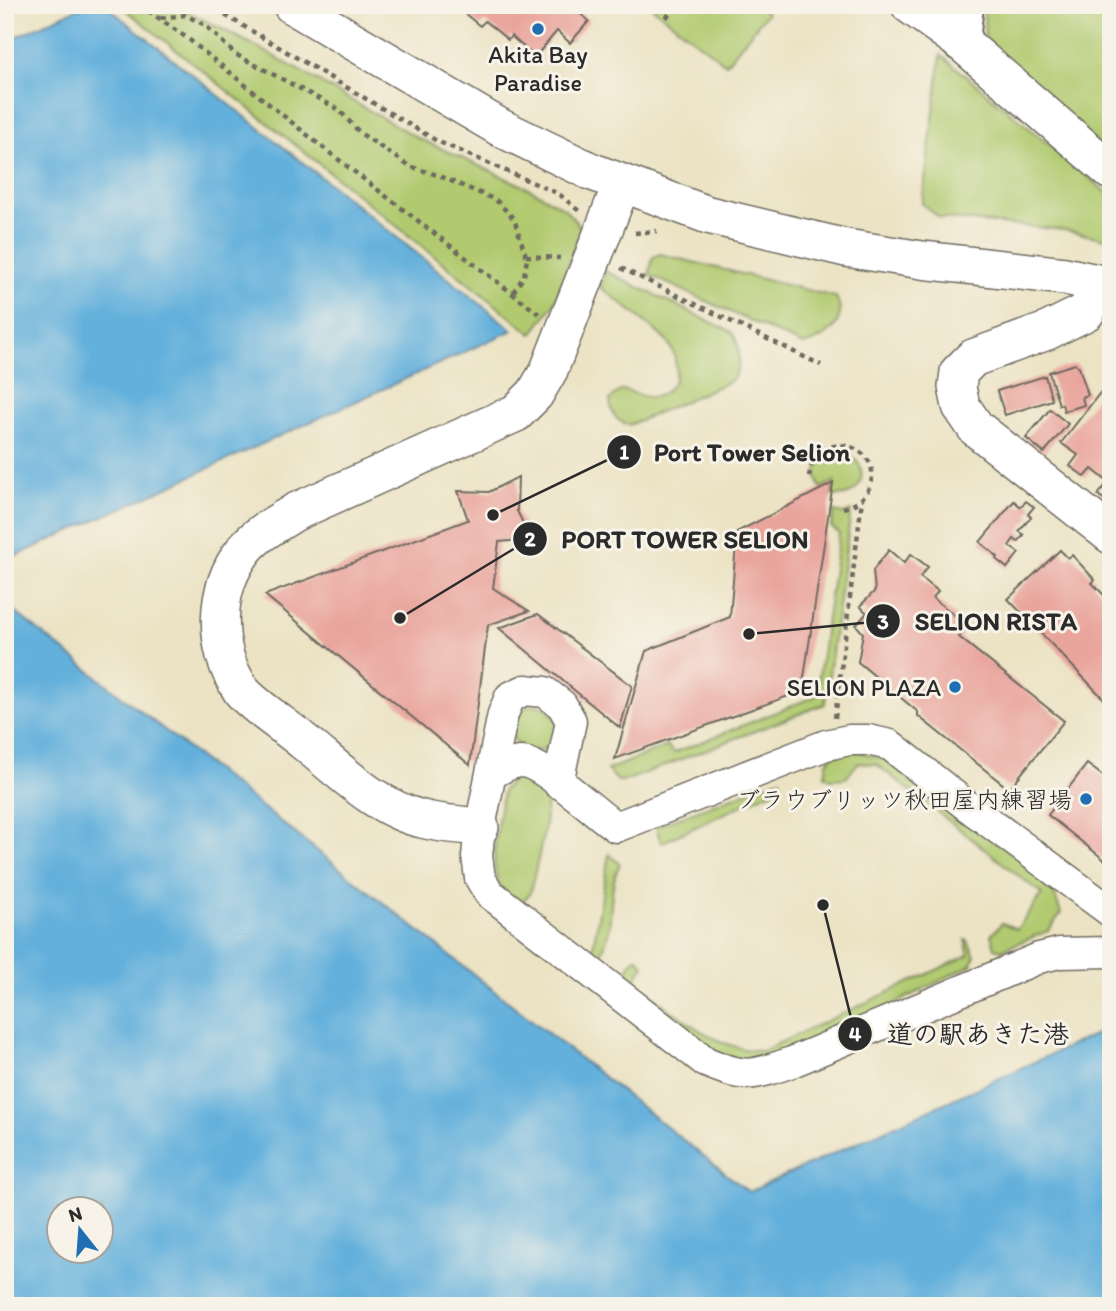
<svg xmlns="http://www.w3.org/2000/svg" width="1116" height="1311" font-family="Itim,'Klee One',sans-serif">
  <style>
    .green { fill: #b1ca6f; stroke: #6e7a4d; stroke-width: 2 }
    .water { fill: #63b0dc; stroke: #476e84; stroke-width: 2; fill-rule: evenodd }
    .building { fill: #e9a49c }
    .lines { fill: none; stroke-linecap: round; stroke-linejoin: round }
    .minor-casing { stroke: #6f6b61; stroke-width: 33 }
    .tertiary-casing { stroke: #6f6b61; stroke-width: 40 }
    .primary-casing { stroke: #6f6b61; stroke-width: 42 }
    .path { stroke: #6f6b61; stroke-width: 4.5; stroke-dasharray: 5 5; stroke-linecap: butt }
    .minor { stroke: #fff; stroke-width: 30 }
    .tertiary { stroke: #fff; stroke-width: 37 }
    .primary { stroke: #fff; stroke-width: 38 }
    .poi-dot { fill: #1f6fb2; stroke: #f7f3e8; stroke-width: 2.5 }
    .labels { text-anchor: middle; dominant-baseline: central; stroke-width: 6; stroke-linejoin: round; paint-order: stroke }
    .poi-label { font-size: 24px; fill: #2b2b2b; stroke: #f7f3e8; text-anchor: end }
    .leader { fill: none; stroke: #2b2b2b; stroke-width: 2.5 }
    .callout-dot { fill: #2b2b2b; stroke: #f7f3e8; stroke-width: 2.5 }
    .mark-label { font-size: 21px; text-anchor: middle; font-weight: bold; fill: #fff }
    .callout-label { font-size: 26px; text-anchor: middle; font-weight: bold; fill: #2b2b2b; stroke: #f7f3e8; stroke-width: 6; stroke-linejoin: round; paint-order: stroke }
  </style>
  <rect width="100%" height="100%" fill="#f7f3e8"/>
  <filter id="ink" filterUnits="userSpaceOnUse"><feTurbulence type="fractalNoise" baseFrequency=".0143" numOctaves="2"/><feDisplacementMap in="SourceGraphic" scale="14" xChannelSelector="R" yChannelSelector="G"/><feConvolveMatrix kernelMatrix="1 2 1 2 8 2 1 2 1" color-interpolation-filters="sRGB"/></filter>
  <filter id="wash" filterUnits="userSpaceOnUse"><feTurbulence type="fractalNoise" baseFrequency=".00686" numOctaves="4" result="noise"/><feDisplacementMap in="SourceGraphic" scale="28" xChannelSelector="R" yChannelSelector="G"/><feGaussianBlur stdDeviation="1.57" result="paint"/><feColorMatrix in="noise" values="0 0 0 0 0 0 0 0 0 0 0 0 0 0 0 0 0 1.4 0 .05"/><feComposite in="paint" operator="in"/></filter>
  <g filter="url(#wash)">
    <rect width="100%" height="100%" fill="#ece3c4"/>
    <path class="green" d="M120 5H175L259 48 418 138 530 189 565 209 581 228 554 304 532 334Z
      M649 5H757L767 13 726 64Z
      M984 5H1095L1111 12V155L985 50Z
      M941 55 1111 196V240L1064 230 940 218 922 204Z
      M660 254 836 297C849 323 826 339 803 345L649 275 653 257Z
      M605 271 732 332C741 344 742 370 731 381L630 425C616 422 611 414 610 400 625 381 631 396 649 397 659 397 667 392 672 384 679 375 676 352 668 343 652 325 620 303 600 287Z
      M840 451C874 459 865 502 832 495L834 482 821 488C811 470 820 453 840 451Z
      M851 511 825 704 625 781H618L607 770 667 746 674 753 816 696 839 533 831 527 834 512 844 514Z
      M511 728a23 23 0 1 1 46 0a23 23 0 1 1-46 0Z
      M856 751 889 760 1022 861 1054 893 1061 913 1048 931 1001 950 995 948 991 935 1002 923 1017 929 1042 894 876 764 858 763 846 778 830 779 825 776 827 762 832 756Z
      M529 777 544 785C553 812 536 864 530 893L524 900C477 897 499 821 503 790L515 778Z
      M780 779 781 787 661 843 656 826Z
      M609 854 620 864C605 892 617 930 599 957H595L592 953Z
      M965 940 968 941 975 956 971 965C936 982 775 1068 747 1063 712 1058 660 1009 631 987L627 969 635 958H638L644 965 634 981C672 1009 712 1050 762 1051L969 955Z"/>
    <path class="water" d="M85 5H105L513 330 5 561V42Z
      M5 604 749 1192 1111 1027V1306H5ZM60 1210H102V1252H60Z"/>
    <g id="blocks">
      <path class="building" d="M454 5H578L575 9 589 21 570 43 557 31 535 57 511 36 508 40 485 21 480 26Z
        M1075 364 1079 367 1088 395 1082 397 1084 405 1064 411 1062 404 1059 405 1049 372Z
        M1045 376 1052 400 1005 415 997 391Z
        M1103 389 1111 395V504L1098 495 1108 482 1092 469 1085 477 1070 466 1078 455 1061 443Z
        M1050 409 1068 424 1044 453 1026 438Z
        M518 477 517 511 531 539 499 542 493 588 529 611 488 625 470 765 265 595 468 520 458 491 489 492Z
        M833 483 802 691 615 759 646 651 730 617 737 532Z
        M1014 501 1021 507 1026 501 1034 507 1028 514 1031 517 1019 531 1024 535 1018 542 1014 539 1009 546 1019 553 1007 568 996 559 998 557 980 542Z
        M889 550 904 563 911 554 928 567 920 577 938 591 933 598 968 626 959 637 1064 721 1009 789 918 716V712L858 662 863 633 856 625 867 613 860 606 875 591 873 570Z
        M1060 550 1068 558 1072 555 1095 580 1092 583 1111 602V692L1104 699 1008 599Z
        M538 614 632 686 620 728 499 628Z
        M1087 764 1111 782V865L1048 815Z"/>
    </g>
  </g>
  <g filter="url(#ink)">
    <use href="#blocks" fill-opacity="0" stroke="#6f6b61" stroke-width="2"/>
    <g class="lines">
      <g class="minor-casing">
        <path id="minor" d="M491 774C501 769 510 762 522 762 543 763 595 813 616 827L826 745 849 740H868L890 745 966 805 1111 912
          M558 783 571 721 562 705 545 692 525 690 510 697 503 714 480 827 477 856 480 878 489 893 706 1062C747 1079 751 1076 792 1062L1039 958 1059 953 1111 952"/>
      </g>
      <g class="tertiary-casing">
        <path id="tertiary" d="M292 5 501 128 590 171 708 215 846 248 922 260 1065 276 1111 286
          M910 5 960 41 1111 171
          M1101 283 1086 312 1047 331 973 358 959 372 957 387 961 406 976 428 1111 535
          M480 827C461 825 441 824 422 819 377 809 338 769 303 741 289 729 250 703 241 690 213 648 213 590 244 550 256 534 278 523 295 512L516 413 535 394 549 370 622 183"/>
      </g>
      <g class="primary-casing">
        <path id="primary" d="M960 41 964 5"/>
      </g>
      <path class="path" d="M140 5 187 38 326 150 539 314
        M208 5 437 141 559 194 579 211
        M704 5 710 10
        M161 18 185 15 205 25 235 54 338 109 360 133 409 166 437 175 496 200 514 219 527 259 524 276 512 294
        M666 18 676 5
        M635 233 657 231
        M526 256 560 258
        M621 268 821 365
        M809 477C817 422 888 447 869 488 864 500 855 505 843 508
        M835 718 862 500"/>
      <use href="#minor" class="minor"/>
      <use href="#tertiary" class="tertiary"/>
      <use href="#primary" class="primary"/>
    </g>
  </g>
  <g class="poi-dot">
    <circle cx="538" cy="29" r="7"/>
    <circle cx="955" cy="687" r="7"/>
    <circle cx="1086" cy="799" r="7"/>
  </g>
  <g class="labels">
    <g class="poi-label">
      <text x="538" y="54" text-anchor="middle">Akita Bay<tspan x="538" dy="28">Paradise</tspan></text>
      <text x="941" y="687">SELION PLAZA</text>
      <text x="1072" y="799">ブラウブリッツ秋田屋内練習場</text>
    </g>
  </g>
  <path class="leader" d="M493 515L624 452M400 618L530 539M749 634L883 621M823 905L855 1034"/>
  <g class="callout-dot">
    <circle cx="493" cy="515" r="7"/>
    <circle cx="400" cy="618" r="7"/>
    <circle cx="749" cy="634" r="7"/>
    <circle cx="823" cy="905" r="7"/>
    <circle cx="624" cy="452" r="18"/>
    <circle cx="530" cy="539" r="18"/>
    <circle cx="883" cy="621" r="18"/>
    <circle cx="855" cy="1034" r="18"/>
  </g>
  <g class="mark-label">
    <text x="624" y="459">1</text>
    <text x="530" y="546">2</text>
    <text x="883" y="629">3</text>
    <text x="855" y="1041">4</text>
  </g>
  <g class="callout-label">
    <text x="752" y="461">Port Tower Selion</text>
    <text x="685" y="548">PORT TOWER SELION</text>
    <text x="996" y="630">SELION RISTA</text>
    <text x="978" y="1043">道の駅あきた港</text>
  </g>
  <rect width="1116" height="1311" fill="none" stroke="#f7f3e8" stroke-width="28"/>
  <g transform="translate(80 1230) rotate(343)"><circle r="33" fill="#f7f3e8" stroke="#a5a39c" stroke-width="2"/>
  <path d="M0-5L12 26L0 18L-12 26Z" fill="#1f6fb2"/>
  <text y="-10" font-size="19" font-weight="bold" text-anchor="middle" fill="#2b2b2b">N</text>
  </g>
</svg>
